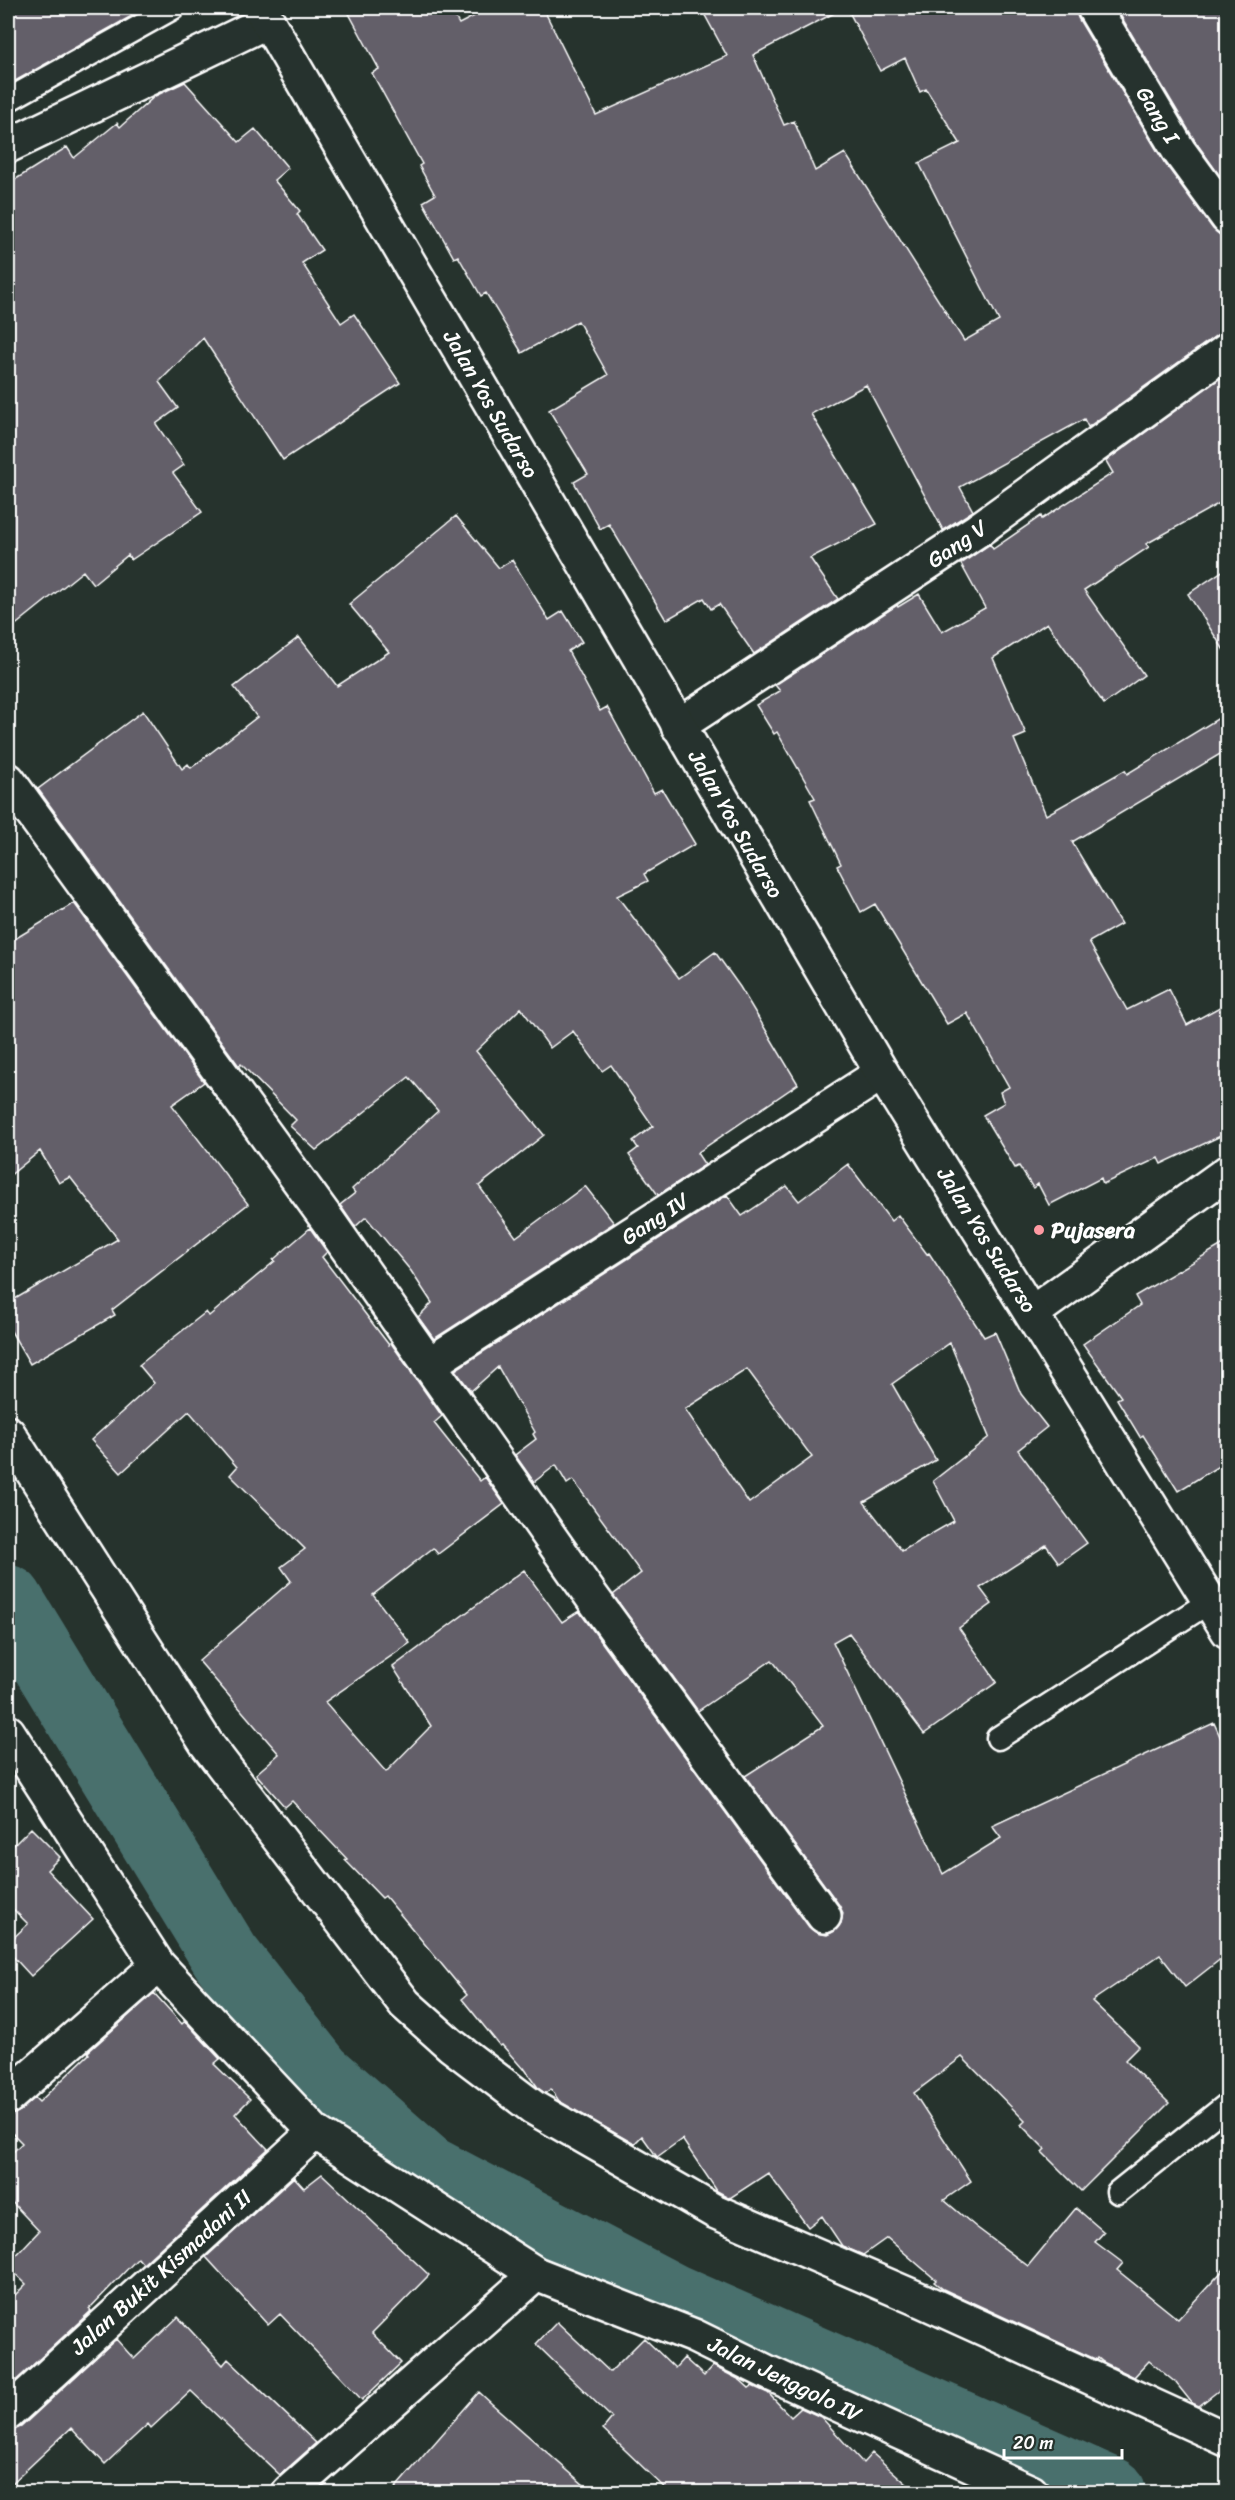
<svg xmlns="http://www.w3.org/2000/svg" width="1235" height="2500" font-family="Sriracha,sans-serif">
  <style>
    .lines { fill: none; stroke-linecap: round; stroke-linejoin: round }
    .river { stroke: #4a6f6d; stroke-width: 70 }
    .building { fill: #635e69; stroke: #fff; stroke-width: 1.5; fill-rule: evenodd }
    .lane-casing { stroke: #fff; stroke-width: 27 }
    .street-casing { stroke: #fff; stroke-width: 38 }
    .secondary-casing { stroke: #fff; stroke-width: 38 }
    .lane { stroke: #26332d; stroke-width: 22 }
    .street { stroke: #26332d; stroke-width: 33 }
    .secondary { stroke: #26332d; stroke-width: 33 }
    .poi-dot { fill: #ff9aa2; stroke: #26332d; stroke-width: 2 }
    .labels { text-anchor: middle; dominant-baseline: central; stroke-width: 5; stroke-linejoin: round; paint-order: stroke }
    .street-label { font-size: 22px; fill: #fff; stroke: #26332d }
    .poi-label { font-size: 22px; font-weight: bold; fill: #fff; stroke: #26332d; text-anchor: start }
  </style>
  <rect width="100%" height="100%" fill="#26332d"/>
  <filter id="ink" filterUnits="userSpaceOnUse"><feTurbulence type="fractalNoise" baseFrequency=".0167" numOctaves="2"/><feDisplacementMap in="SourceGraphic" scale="12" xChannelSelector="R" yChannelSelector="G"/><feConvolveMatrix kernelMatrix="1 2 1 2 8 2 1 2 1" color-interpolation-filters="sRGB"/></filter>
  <g filter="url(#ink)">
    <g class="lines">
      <path class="river" d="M8 1600 226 1957 318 2074 427 2170 671 2298 1111 2492"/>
    </g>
    <path class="building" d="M8 8H146L8 85Z
      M346 8H450L459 24 490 8H543L596 115 727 56 701 8H844L753 55 784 125 794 121 815 171 845 153 964 341 999 321 919 163 960 143 926 89 920 92 905 58 880 71 847 8H1075L1078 18 1164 162 1213 229 1220 235 1227 236V331L1217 335 1088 427 1084 419 960 487 973 511 943 530 866 385 811 414 877 524 810 558 838 599 754 654 719 604 711 609 704 598 666 620 609 524 600 529 574 482 588 474 549 410 608 375 578 321 522 353 486 293 481 296 458 256 454 258 423 202 435 195 419 166 422 164 372 73 379 69Z
      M1116 8H1227V186L1195 141Z
      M185 82 239 142 255 129 288 168 274 180 300 211 297 214 322 250 302 263 341 323 354 314 400 383 283 460 203 338 159 382 178 408 156 424 184 465 173 473 202 512 131 560 128 555 93 584 83 571 8 631V184L67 147 74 158 117 123 120 127 155 96Z
      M1227 373V499L1146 544 1149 547 1084 590 1144 675 1104 704 1047 623 993 658 1026 734 1014 739 1046 815 1125 770 1127 774 1227 713V750L1072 842 1121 924 1089 942 1127 1010 1169 989 1187 1025 1227 1003V1133L1161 1164 1158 1158 1103 1184 1101 1178 1049 1205 1038 1184 1033 1188 1019 1166 1015 1168 983 1115 1004 1103 1000 1092 1009 1087 967 1013 947 1024 875 904 861 912 837 866 841 864 810 800 815 798 777 732 774 734 756 705 780 691 775 685 897 605 898 607 919 594 942 632 985 608 961 564 990 544 993 549 1041 516 1042 519 1113 473 1106 461Z
      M456 516 499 568 512 560 549 620 563 611 582 642 568 651 600 711 607 707 654 793 662 789 695 844 644 874 648 881 617 896 679 978 715 952 740 987 798 1084 697 1153 705 1165 658 1195 629 1155 638 1148 633 1141 653 1126 611 1065 602 1071 573 1031 550 1048 521 1008 476 1051 544 1135 479 1186 516 1237 585 1186 614 1223 434 1339 418 1317 432 1303 411 1271 366 1217 355 1227 340 1205 355 1193 352 1189 438 1111 409 1077 316 1150 290 1126 296 1120 241 1064 239 1066 38 789 143 711 182 769 188 764 191 768 257 717 234 687 299 637 337 686 389 652 349 604Z
      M1227 568V655L1188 594Z
      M74 903 204 1082 172 1105 248 1204 112 1310 115 1315 30 1364 8 1326V1303L118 1239 70 1177 59 1183 40 1151 8 1177V943Z
      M848 1164 891 1221 898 1215 927 1254 929 1253 984 1337 995 1332 1021 1394 1047 1427 1018 1450 1087 1543 1059 1563 1046 1545 980 1588 992 1604 959 1628 997 1682 924 1734 849 1633 833 1642 943 1874 1001 1838 992 1826 1214 1723 1227 1752V1954L1185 1987 1160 1955 1092 2001 1139 2046 1125 2060 1169 2103 1081 2191 1042 2152 1045 2149 1021 2125 1025 2121 962 2057 914 2093 971 2181 944 2200 976 2227 1028 2266 1076 2208 1104 2232 1095 2242 1123 2263 1117 2270 1178 2319 1227 2266V2384L1199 2406 1192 2403 1176 2383 1149 2361 1134 2377 1103 2362 1098 2358 1097 2360 943 2289 934 2282 936 2280 887 2238 863 2255 842 2246 822 2216 808 2227 768 2173 730 2198 717 2191 682 2139 657 2157 642 2136 634 2144 559 2101 551 2089 545 2093 539 2089 524 2068 523 2069 502 2045 500 2046 462 1999 467 1995 385 1896 382 1898 345 1860 347 1859 292 1801 285 1807 256 1774 279 1754 199 1661 291 1581 281 1567 305 1549 230 1475 237 1467 189 1411 121 1473 91 1440 154 1383 139 1365 206 1312 209 1316 275 1261 273 1260 310 1228 327 1252 322 1257 389 1345 391 1343 442 1416 434 1423 480 1481 485 1477 504 1504 438 1554 433 1548 373 1595 410 1643 325 1702 386 1772 431 1726 393 1667 524 1570 562 1622 579 1611 809 1927 817 1933 827 1935 835 1931 841 1923 843 1913 839 1905 745 1776 823 1726 772 1660 698 1711 613 1595 641 1573 573 1480 567 1484 556 1465 534 1482 515 1455 536 1439 533 1434 535 1432 498 1367 471 1391 455 1370 727 1195 742 1216 787 1186 799 1201ZM950 1343 989 1437 933 1481 954 1521 902 1551 864 1502 936 1460 892 1384ZM747 1369 812 1457 749 1503 685 1409Z
      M1227 1242V1461L1178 1491 1143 1435 1140 1437 1117 1399 1121 1397 1083 1344 1140 1305 1135 1296Z
      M31 1828 60 1857 47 1870 93 1919 31 1976 8 1951V1943L28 1924 8 1904V1851Z
      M154 1993 182 2024 185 2021 220 2059 214 2064 250 2099 235 2114 268 2149 143 2264 138 2258 89 2309 91 2311 8 2388V2302L26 2284 8 2267V2264L39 2231 8 2198V2157L22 2143 8 2129V2115L20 2111 35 2098 39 2102 89 2054 88 2052Z
      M322 2174 429 2275 372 2333 401 2363 362 2400 280 2314 268 2325 206 2257 294 2177 304 2188Z
      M178 2317 223 2365 228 2359 316 2443 280 2475 191 2391 151 2428 148 2424 105 2464 71 2428 8 2487V2431L21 2427 116 2339 134 2359Z
      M557 2322 610 2372 644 2338 675 2368 684 2358 704 2376 713 2366 740 2380 749 2388 752 2386 768 2393 791 2417 801 2408 821 2417 863 2463 872 2453 917 2493H670L603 2429 612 2418 536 2344Z
      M479 2392 492 2404 593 2493H391Z"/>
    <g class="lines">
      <g class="lane-casing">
        <path id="lane" d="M8 100 173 8
          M998 1738 1209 1602
          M1118 2192 1228 2104"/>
      </g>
      <g class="street-casing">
        <path id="street" d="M1094 8 1179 151 1228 218
          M8 146 268 21
          M678 726 978 530 1228 350
          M8 780 329 1222 592 1597 824 1916
          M1032 1313 1228 1172
          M428 1365 882 1073
          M8 1433 206 1743 405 2004 451 2045 534 2108 714 2211 923 2301 1228 2440
          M8 1732 158 1965 315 2132 536 2274 694 2336 769 2373 1031 2492
          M8 2097 158 1965
          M8 2413 315 2132
          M289 2492 536 2274"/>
      </g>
      <g class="secondary-casing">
        <path id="secondary" d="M260 8 882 1073 1228 1631"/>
      </g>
      <use href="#lane" class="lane"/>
      <use href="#street" class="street"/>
      <use href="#secondary" class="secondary"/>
    </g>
  </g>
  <circle class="poi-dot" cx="1039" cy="1230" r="6"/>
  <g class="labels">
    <g class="street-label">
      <text transform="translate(1158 115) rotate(59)">Gang I</text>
      <text transform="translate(491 404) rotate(60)">Jalan Yos Sudarso</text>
      <text transform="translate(957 544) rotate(-34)">Gang V</text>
      <text transform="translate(736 824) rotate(60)">Jalan Yos Sudarso</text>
      <text transform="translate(655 1219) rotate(-33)">Gang IV</text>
      <text transform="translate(987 1240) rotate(58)">Jalan Yos Sudarso</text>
      <text transform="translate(161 2272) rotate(-42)">Jalan Bukit Kismadani II</text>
      <text transform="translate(785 2379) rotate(26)">Jalan Jenggolo IV</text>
    </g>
    <g class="poi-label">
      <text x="1051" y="1230">Pujasera</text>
    </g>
  </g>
  <rect width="1235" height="2500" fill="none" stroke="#26332d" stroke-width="30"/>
  <rect x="15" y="15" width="1205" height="2470" fill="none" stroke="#fff" stroke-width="2" filter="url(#ink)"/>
  <path d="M1004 2449v9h118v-9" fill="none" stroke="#ffffff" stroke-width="3"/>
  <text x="1013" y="2449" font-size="18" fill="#ffffff" stroke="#26332d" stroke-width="4.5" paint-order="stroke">20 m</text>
</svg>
